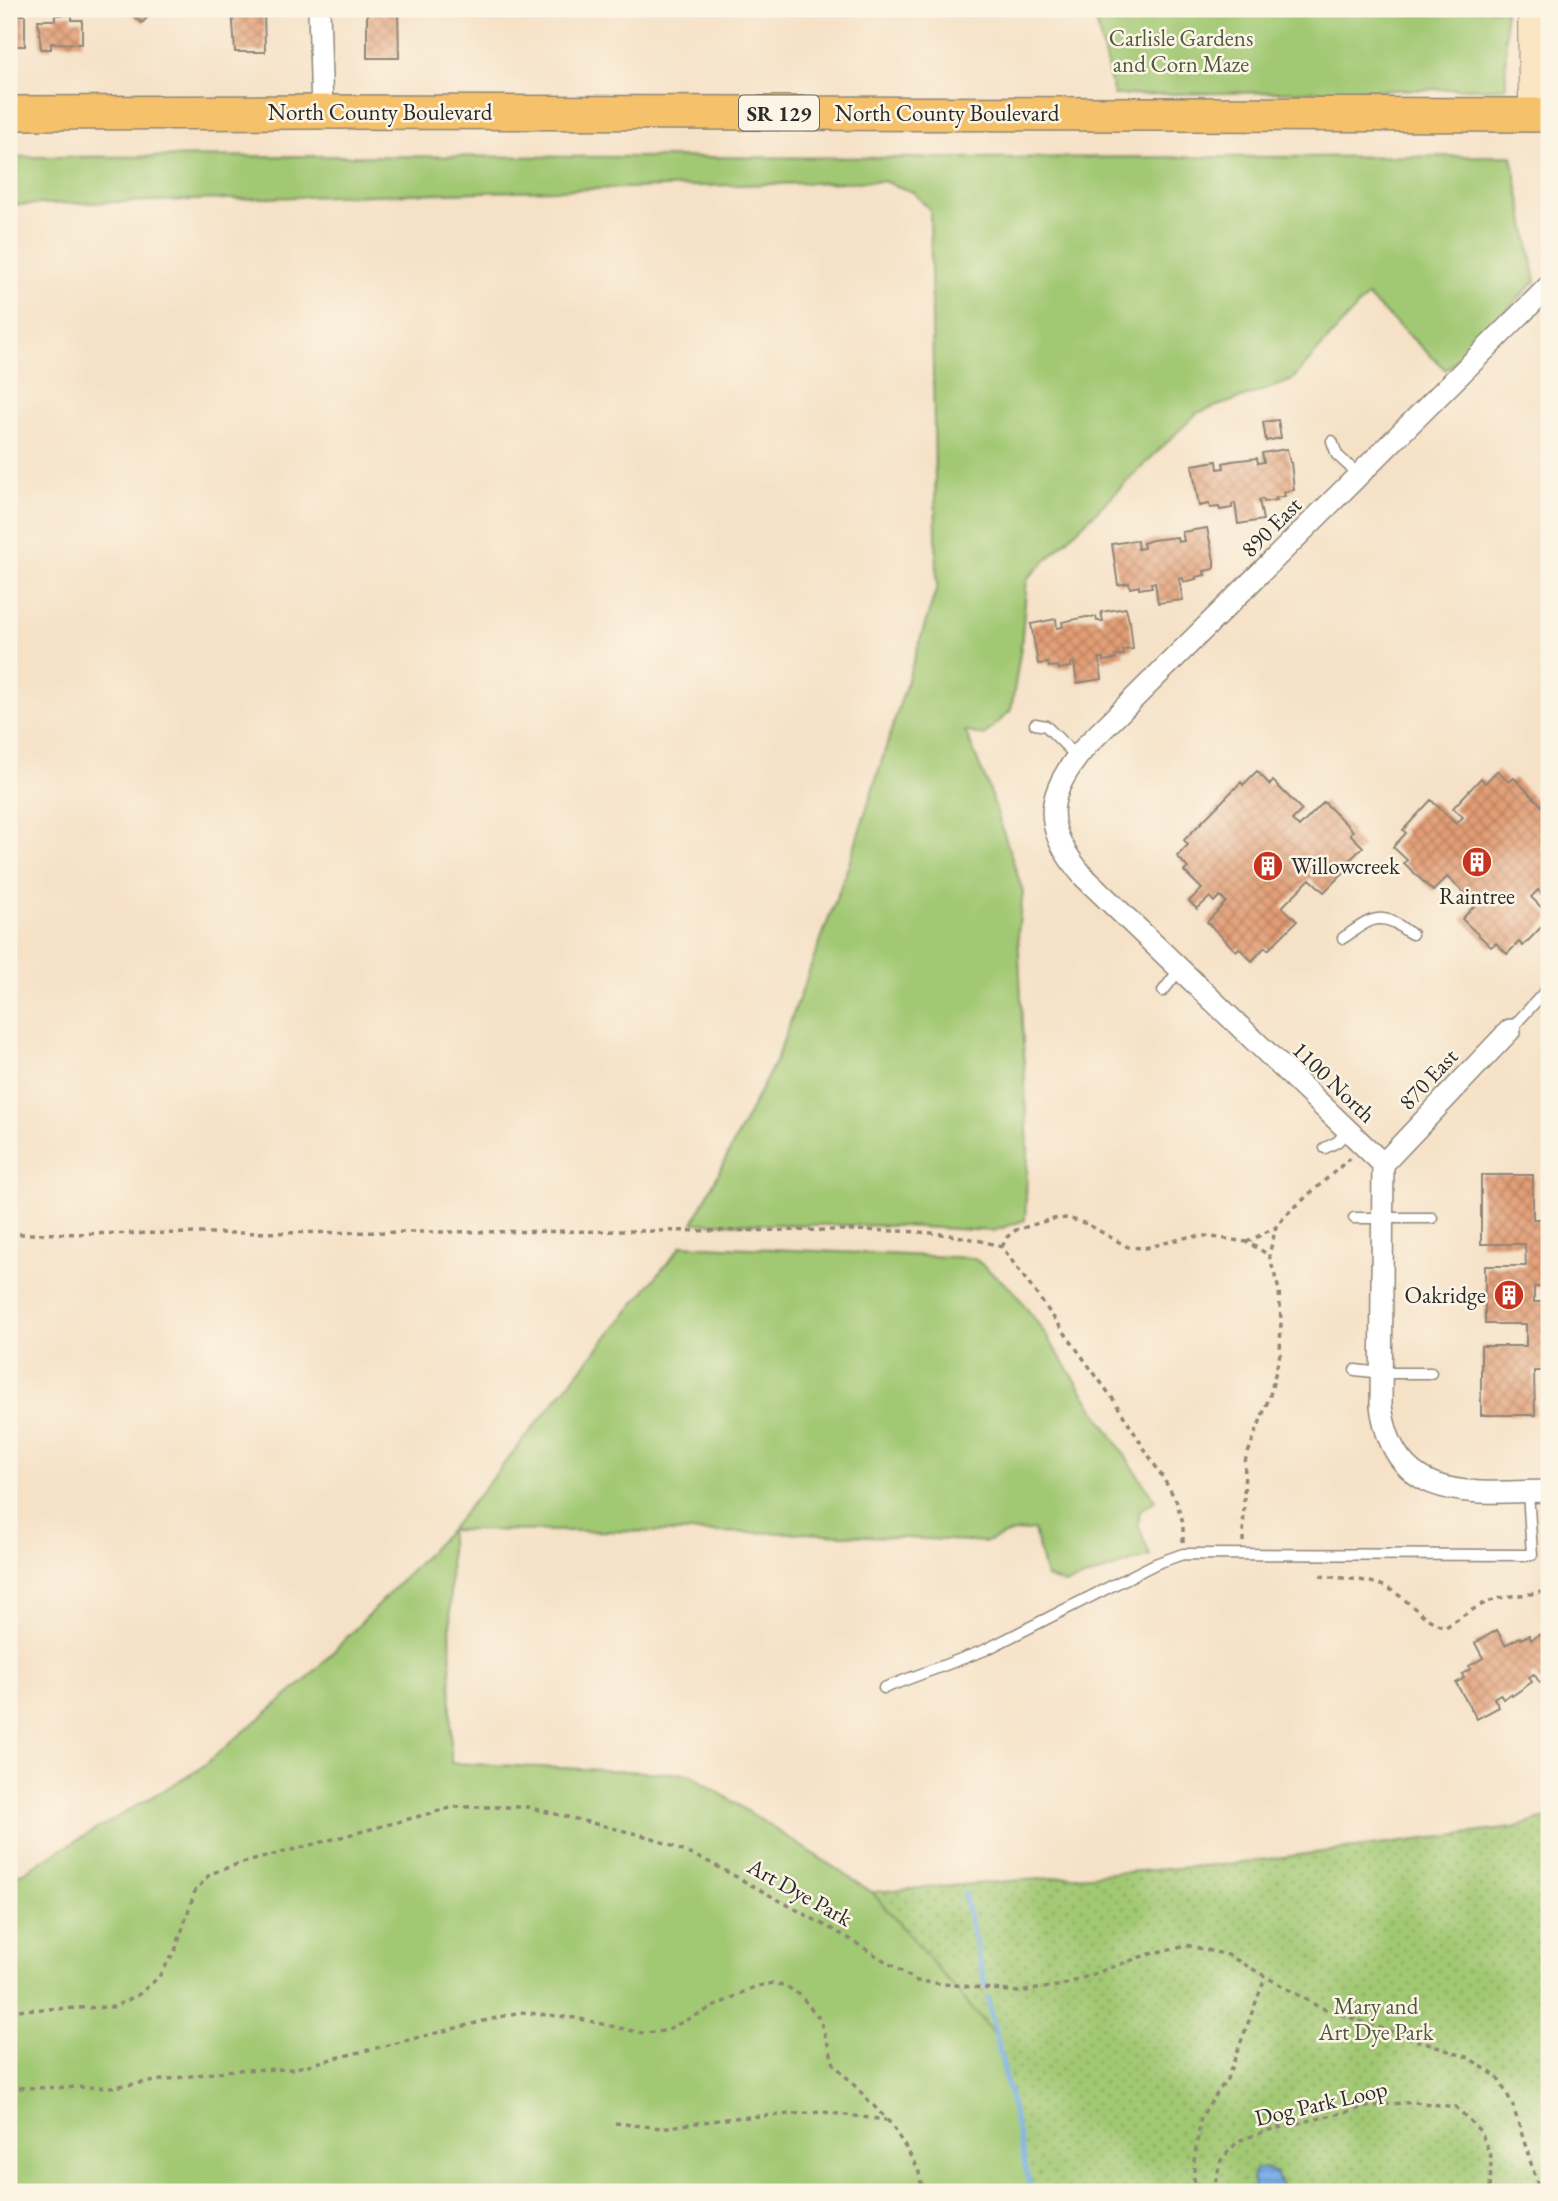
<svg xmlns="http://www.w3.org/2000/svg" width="1558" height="2201" font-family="'EB Garamond',serif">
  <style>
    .green { fill: #a1c872; stroke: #667a4e; stroke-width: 2 }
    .park { fill: url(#park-dots); stroke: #667a4e; stroke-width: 2 }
    .water { fill: url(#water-rules); stroke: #516c88; stroke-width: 2 }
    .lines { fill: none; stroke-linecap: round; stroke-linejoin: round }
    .stream { stroke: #77aee6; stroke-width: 5 }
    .building { fill: url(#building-cross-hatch) }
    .lane-casing { stroke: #908678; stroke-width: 13 }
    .street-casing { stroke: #908678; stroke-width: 24 }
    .secondary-casing { stroke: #908678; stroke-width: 32 }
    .primary-casing { stroke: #908678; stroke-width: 36 }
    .path { stroke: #908678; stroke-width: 3.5; stroke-dasharray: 5 5; stroke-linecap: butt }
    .lane { stroke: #fff; stroke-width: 10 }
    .street { stroke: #fff; stroke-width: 21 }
    .secondary { stroke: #fbe6c4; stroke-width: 30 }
    .primary { stroke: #f5c16b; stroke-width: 33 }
    .labels { text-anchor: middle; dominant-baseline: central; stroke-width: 5; stroke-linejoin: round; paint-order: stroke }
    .shield { fill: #fcf5e5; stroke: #6a6863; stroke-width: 2 }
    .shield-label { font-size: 21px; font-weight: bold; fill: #2b2b2b }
    .park-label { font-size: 23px; fill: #4e5a40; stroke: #fcf5e5 }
    .street-label { font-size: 23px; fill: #2b2b2b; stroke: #fcf5e5 }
    .poi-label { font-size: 23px; fill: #2b2b2b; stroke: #fcf5e5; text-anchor: start }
  </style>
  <defs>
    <pattern id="park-dots" width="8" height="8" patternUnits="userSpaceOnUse" patternTransform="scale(1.75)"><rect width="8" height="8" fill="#a1c872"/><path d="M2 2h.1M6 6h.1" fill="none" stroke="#83a35e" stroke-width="1.8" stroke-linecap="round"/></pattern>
    <pattern id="water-rules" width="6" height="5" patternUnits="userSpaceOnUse" patternTransform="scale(1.75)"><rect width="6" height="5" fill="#77aee6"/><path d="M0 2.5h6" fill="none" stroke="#628ebb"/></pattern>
    <pattern id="building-cross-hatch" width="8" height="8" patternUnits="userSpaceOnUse" patternTransform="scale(1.75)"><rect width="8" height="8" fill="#e29d74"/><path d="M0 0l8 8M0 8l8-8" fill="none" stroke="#b7805f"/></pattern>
  </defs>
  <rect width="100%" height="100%" fill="#fcf5e5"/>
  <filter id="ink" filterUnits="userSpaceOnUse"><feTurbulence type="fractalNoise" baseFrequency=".0143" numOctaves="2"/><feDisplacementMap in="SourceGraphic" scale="14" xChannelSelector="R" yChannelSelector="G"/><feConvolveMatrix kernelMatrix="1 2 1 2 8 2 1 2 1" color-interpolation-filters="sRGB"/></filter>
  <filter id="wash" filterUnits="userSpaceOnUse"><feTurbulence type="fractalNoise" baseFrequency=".00686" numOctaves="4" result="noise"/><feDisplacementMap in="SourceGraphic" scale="28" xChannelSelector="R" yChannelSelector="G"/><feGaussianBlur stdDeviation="1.57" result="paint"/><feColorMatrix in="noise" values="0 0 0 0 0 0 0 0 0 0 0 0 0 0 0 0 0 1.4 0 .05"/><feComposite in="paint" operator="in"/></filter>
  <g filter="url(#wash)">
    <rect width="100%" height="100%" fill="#f5e1c6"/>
    <path class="green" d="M1093 9H1505L1506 88 1114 95Z
      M325 156 941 158 1512 156 1536 281 1446 370 1367 296 1291 381 1197 413 1027 579 1021 647 1011 710 984 736 965 731 989 788 1023 892 1018 932 1028 1151 1025 1220 993 1231 900 1226 693 1223 776 1060 848 867 937 587 930 210 913 192 883 181 9 205V157Z
      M682 1245 974 1258 1015 1292 1041 1328 1155 1501 1140 1510 1138 1524 1150 1556 1066 1584 1046 1577 1034 1530 1014 1532 986 1542 804 1533 450 1530 451 1763 690 1774 872 1892 997 2037 1031 2192H9V1880L198 1770 306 1680 450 1530Z"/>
    <path class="park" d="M1549 1817V2192H1031L997 2037 872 1892 1228 1864 1513 1828Z"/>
    <path class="water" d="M1265 2168 1276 2174 1285 2192H1256L1252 2179 1255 2170Z"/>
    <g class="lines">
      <path class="stream" d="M964 1894 986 1987
        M988 1998 1031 2192"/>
    </g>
    <g id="blocks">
      <path class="building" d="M126 9H155L142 23Z
        M232 9H264L265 52H235Z
        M367 9H398L399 58H367Z
        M9 15H25V46H9Z
        M55 15H72V20H82V44L51 43V49H41L38 20H55Z
        M1278 420 1281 438 1266 441 1263 422Z
        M1287 449 1290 462H1291L1294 490 1284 492 1285 496 1276 498 1277 500 1264 502 1263 499 1259 500 1263 520 1238 524 1235 503 1232 504V508L1220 510 1219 507 1210 508 1209 504 1199 506 1192 465 1217 461 1218 469 1224 468 1223 463 1232 461 1257 458 1258 463 1264 462 1262 453Z
        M1207 528 1214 560V569L1204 571 1205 575 1196 577V579L1184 582 1183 578 1179 579 1183 600 1158 603 1155 582 1151 583 1152 587 1139 589V586L1130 588 1129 583 1118 585 1112 544 1137 540 1138 549 1144 548 1143 543 1152 540 1177 537 1178 542 1184 541 1182 532Z
        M1126 608 1129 621H1130L1133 649 1123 650 1124 655 1115 656 1116 659 1103 661V658H1099L1102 679 1077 683 1074 662 1071 663V667L1059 669 1058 666 1049 667 1048 663 1038 664 1031 624 1056 619 1057 628 1063 627 1062 622 1086 617H1096L1097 621H1103L1101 612Z
        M1257 771 1270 785 1273 781 1302 810 1292 820 1299 827 1324 802 1353 831 1350 834 1363 847 1350 860 1353 863 1324 892 1310 879 1282 907 1297 921 1268 950 1265 947 1252 961 1239 948 1236 951 1207 922 1226 902 1220 896 1214 902 1210 897 1197 909 1189 901 1202 889 1184 871 1188 868 1177 856 1188 845 1184 840 1241 782 1243 785Z
        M1497 771 1509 782 1514 778 1549 813V891L1544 896 1538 890 1531 897 1549 915V919L1523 946 1519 942 1507 954 1496 943 1491 947 1462 919 1476 904 1447 877 1433 891 1404 863 1407 860 1393 847 1406 833 1403 830 1431 800 1456 824 1463 817 1453 808 1481 778 1485 783Z
        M1481 1175H1533V1219H1549V1287H1534V1302H1549V1371H1534L1535 1415H1481V1346H1526V1324H1485V1266H1526L1525 1244H1481Z
        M1497 1630 1505 1645 1520 1637 1521 1639 1529 1635 1531 1640 1540 1634 1549 1647V1678L1540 1683 1534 1674 1529 1677 1532 1682 1512 1696 1511 1694 1503 1699 1500 1694 1494 1698 1499 1707 1477 1719 1456 1683 1464 1678 1462 1674 1470 1669 1469 1666 1483 1658 1475 1643Z"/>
    </g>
  </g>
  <g filter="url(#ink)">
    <use href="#blocks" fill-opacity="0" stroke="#908678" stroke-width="2"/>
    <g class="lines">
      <g class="lane-casing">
        <path id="lane" d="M1332 441 1337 455 1360 476
          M1035 724 1046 726 1077 757
          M1343 938C1359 928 1373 912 1393 922 1400 925 1405 931 1412 934
          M1163 991 1180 969
          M1510 1030 1549 987
          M1325 1148 1337 1142 1348 1131
          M1354 1218H1432
          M1355 1370 1382 1373H1431
          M884 1688 985 1650 1155 1564 1183 1554 1532 1555 1528 1491"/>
      </g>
      <g class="street-casing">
        <path id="street" d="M319 9 322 112
          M1549 286 1087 745C1045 794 1040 826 1084 877L1383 1164 1381 1406C1395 1506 1473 1492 1549 1491
          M1383 1164 1510 1030"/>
      </g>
      <g class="secondary-casing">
        <path id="secondary" d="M1533 9 1534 115"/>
      </g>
      <g class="primary-casing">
        <path id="primary" d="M9 113 322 112 1549 115"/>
      </g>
      <path class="path" d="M9 1234 847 1230C900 1231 951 1230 1002 1247L1113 1399 1163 1478 1176 1500 1183 1523V1542
        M1247 1242 1276 1227
        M1002 1247 1007 1237 1016 1230 1052 1219 1068 1218 1087 1224 1128 1247 1145 1248 1188 1237 1205 1236 1247 1242 1269 1255
        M1243 1542 1245 1461 1270 1395 1280 1354 1281 1320 1279 1290 1269 1255 1276 1227 1287 1214 1350 1158
        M1320 1576C1340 1578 1375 1579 1391 1590 1411 1602 1423 1621 1446 1627 1465 1614 1483 1601 1505 1597 1521 1594 1535 1595 1549 1590
        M9 2010 113 2007 138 1995 158 1978 175 1951 195 1891 210 1874 235 1865 454 1807H527L653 1838 711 1863 848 1938 917 1981 1019 1992 1063 1985 1146 1955 1186 1945 1228 1955 1319 2007 1469 2058 1497 2077 1512 2103 1540 2192
        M9 2088 112 2087 234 2070 292 2069 520 2012 576 2018 642 2033 664 2031 754 1987 773 1983 786 1986 800 1995 820 2019 834 2064 891 2124 918 2168 923 2192
        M615 2123 661 2128 733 2118 823 2112 886 2120
        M1194 2192V2161L1201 2117 1227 2079 1265 1978
        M1213 2192 1221 2160 1238 2141 1269 2130 1372 2106 1414 2102 1456 2107 1481 2132 1491 2157 1490 2192"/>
      <use href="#lane" class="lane"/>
      <use href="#street" class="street"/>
      <use href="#secondary" class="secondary"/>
      <use href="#primary" class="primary"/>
    </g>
  </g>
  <defs>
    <g id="building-disc" transform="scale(1.575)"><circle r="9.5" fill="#c8321e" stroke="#fcf5e5"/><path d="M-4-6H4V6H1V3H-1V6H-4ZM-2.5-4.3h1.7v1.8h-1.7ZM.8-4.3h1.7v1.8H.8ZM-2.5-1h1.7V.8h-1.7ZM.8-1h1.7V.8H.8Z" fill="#fff"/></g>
  </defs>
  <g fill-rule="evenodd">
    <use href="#building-disc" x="1477" y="862"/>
    <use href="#building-disc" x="1268" y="866"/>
    <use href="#building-disc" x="1509" y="1295"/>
  </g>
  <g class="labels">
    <rect class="shield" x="739" y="95.5" width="80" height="35" rx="5"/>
    <g class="shield-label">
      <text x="779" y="113">SR 129</text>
    </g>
    <g class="park-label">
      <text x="1181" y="38">Carlisle Gardens<tspan x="1181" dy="26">and Corn Maze</tspan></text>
      <text x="1376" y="2006">Mary and<tspan x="1376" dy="26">Art Dye Park</tspan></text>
    </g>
    <g class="street-label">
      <text x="380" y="112">North County Boulevard</text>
      <text x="947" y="113">North County Boulevard</text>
      <text transform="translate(1271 527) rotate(-45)">890 East</text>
      <text transform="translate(1428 1079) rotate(-47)">870 East</text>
      <text transform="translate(1334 1082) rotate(44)">1100 North</text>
      <text transform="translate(800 1892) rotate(29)">Art Dye Park</text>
      <text transform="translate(1321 2103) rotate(-13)">Dog Park Loop</text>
    </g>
    <g class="poi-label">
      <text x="1291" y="866">Willowcreek</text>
      <text x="1477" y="896" text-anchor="middle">Raintree</text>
      <text x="1486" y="1295" text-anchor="end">Oakridge</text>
    </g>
  </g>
  <rect width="1558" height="2201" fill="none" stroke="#fcf5e5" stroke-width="35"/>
</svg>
